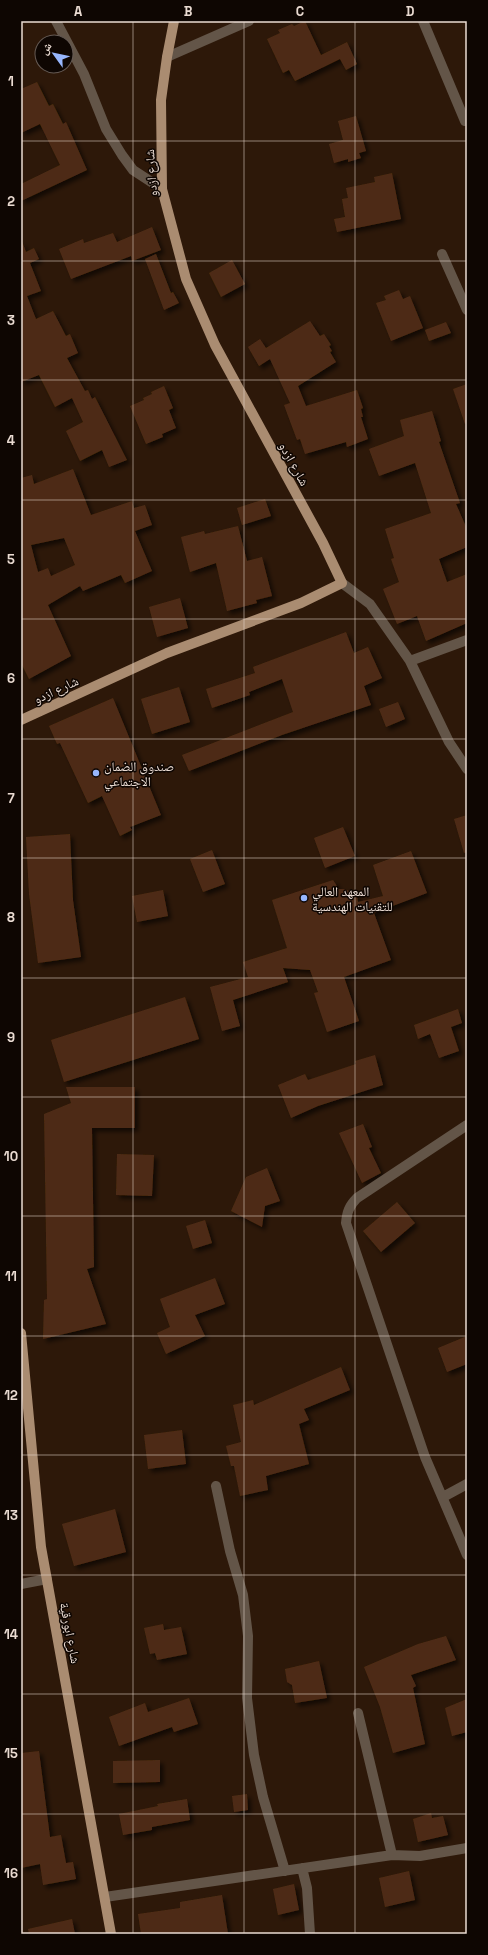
<svg xmlns="http://www.w3.org/2000/svg" width="488" height="1955" font-family="'Space Grotesk','Noto Naskh Arabic',sans-serif">
  <style>
    .building { fill: #4e2c14; fill-rule: evenodd; filter: url(#shadow) }
    .lines { fill: none; stroke-linecap: round; stroke-linejoin: round }
    .street { stroke: #635548; stroke-width: 10 }
    .primary { stroke: #aa8c71; stroke-width: 10 }
    .grid { fill: none; stroke: #eadbd2; stroke-width: 1; stroke-opacity: 0.55 }
    .poi-dot { fill: #97b6fd; stroke: #0e0602; stroke-width: 1.5 }
    .labels { text-anchor: middle; dominant-baseline: central; stroke-width: 3; stroke-linejoin: round; paint-order: stroke }
    .street-label { font-size: 13px; fill: #eadbd2; stroke: #0e0602 }
    .poi-label { font-size: 13px; fill: #eadbd2; stroke: #0e0602; text-anchor: start }
    .neatline { fill: none; stroke: #eadbd2; stroke-width: 1.5 }
    .grid-label { font-size: 13px; text-anchor: middle; font-weight: bold; fill: #eadbd2 }
  </style>
  <defs>
    <filter id="shadow"><feDropShadow dx="3.5" dy="3.5" stdDeviation="2" flood-color="#0009"/></filter>
  </defs>
  <rect width="100%" height="100%" fill="#2d1809"/>
  <path class="building" d="M305 21 321 55 347 42 357 64 346 70 340 59 295 81 289 70 283 73 267 39 280 33 278 30 292 24 294 26Z
    M37 82 49 106 53 104 63 124 66 122 87 170 21 201V184L60 165 40 124 21 133V89Z
    M356 116 366 151 359 153 361 158 348 162V159L334 163 329 144 343 140 338 121Z
    M392 173 401 219 337 232 334 219 345 217 342 199 348 198 346 188 375 182 374 177Z
    M152 227 161 250 132 261 131 256 71 279 59 249 83 239 84 243 113 233 117 242Z
    M21 241H22L26 252 34 248 39 259 30 263 41 291 27 296 36 319 53 311 66 336 70 334 78 353 67 358 85 391 88 390 92 399 95 397 127 460 109 467 102 450 80 461 66 431 83 422 72 398 55 407 39 375 21 382Z
    M156 254 171 293 173 292 179 303 164 310 145 259Z
    M232 260 245 284 221 297 209 273Z
    M399 290 403 299 410 296 423 328 391 341 376 303 386 300 384 296Z
    M310 321 320 336 324 334 331 345 329 346 332 351 330 352 336 362 298 386 306 406 357 390 363 408 361 409 363 417H361L368 439 347 447 346 442 305 454 300 439 297 440 284 405 290 403 270 359 259 366 248 347 260 339 266 348Z
    M446 322 451 333 429 341 425 330Z
    M467 384V423L465 424 453 389Z
    M164 386 173 408 169 410 176 428 162 434 163 437 146 444 130 406 144 400 143 398 152 394 151 392Z
    M432 411 441 441 439 442 460 503 456 504 467 529V547L439 559 447 582 467 574V623L426 641 417 616 397 624 383 589 399 582 391 559 394 558 385 529 431 513 415 463 379 476 369 449 404 436 400 420Z
    M73 469 91 515 132 501 134 508 145 505 152 525 135 531 152 571 125 583 121 575 83 591 80 586 48 605 71 656 29 679 21 663V478L32 475 34 484ZM64 538 75 565 51 576 48 568 38 572 31 545Z
    M265 499 271 516 242 525 237 508Z
    M238 526 247 561 262 557 272 596 256 600 257 603 227 611 216 563 190 572 181 537 204 531 205 534Z
    M180 598 188 628 157 637 149 607Z
    M346 632 354 653 368 647 382 678 364 686 371 705 282 735 189 771 182 755 293 712 282 679 249 692 250 695 212 708 206 689 255 673 253 667Z
    M179 687 190 722 152 734 141 699Z
    M113 698 161 815 130 827 132 830 120 836 102 796 88 803 60 743 57 744 49 726Z
    M398 702 405 719 386 727 379 709Z
    M467 815V852L464 853 454 819Z
    M343 827 355 856 325 868 314 838Z
    M70 834 73 900 81 957 38 963 29 894 26 837Z
    M212 850 225 884 203 892 190 859Z
    M411 851 427 893 374 913 391 960 344 977 359 1021 327 1032 314 993 318 992 310 970 283 968 288 982 233 1000 240 1026 222 1031 210 987 248 977 243 962 287 948 272 900 333 880 339 889H345L357 895 358 902 383 896 373 865Z
    M163 890 168 916 137 922 132 896Z
    M185 997 199 1039 64 1082 51 1040Z
    M458 1009 462 1023 451 1027 459 1051 439 1058 430 1034 418 1039 414 1025Z
    M375 1055 383 1085 318 1106 291 1118 278 1085 305 1074 308 1080 356 1064 355 1061Z
    M66 1087H135V1128H92L94 1267 87 1269 106 1324 43 1339 44 1300 47 1299 44 1114 71 1103Z
    M363 1124 372 1147 369 1148 381 1173 362 1183 339 1133Z
    M117 1154 154 1155 152 1196 116 1195Z
    M267 1168 280 1201 265 1206 262 1227 231 1211 246 1177Z
    M397 1202 415 1223 381 1252 363 1231Z
    M205 1220 212 1243 193 1249 186 1226Z
    M215 1278 225 1304 195 1315 205 1336 166 1354 157 1333 170 1327 160 1299Z
    M467 1336V1364L447 1372 438 1348Z
    M341 1367 350 1390 304 1409 309 1420 299 1424 309 1464 266 1476 268 1490 240 1496 234 1466H231L226 1446 241 1442 233 1405 253 1400 254 1405Z
    M182 1430 186 1464 148 1469 144 1435Z
    M115 1509 126 1552 74 1566 62 1524Z
    M163 1624 164 1630 181 1627 187 1654 157 1660 155 1653 150 1654 144 1628Z
    M446 1636 456 1660 411 1675 416 1686 413 1688 425 1744 393 1753 380 1707 364 1667 418 1644Z
    M319 1661 327 1698 295 1703 292 1685 287 1682 285 1669Z
    M189 1698 198 1724 174 1732 172 1727 119 1746 109 1717 145 1703 148 1712Z
    M467 1699V1732L452 1736 445 1708Z
    M39 1751 50 1837 61 1835 66 1863 73 1862 76 1879 43 1885 40 1864 21 1868V1753Z
    M160 1760V1782L113 1783V1761Z
    M247 1794 248 1810 234 1812 232 1796Z
    M187 1799 190 1820 152 1827V1830L123 1835 119 1814 158 1806 157 1804Z
    M431 1813 432 1818 443 1816 448 1835 418 1842 413 1819Z
    M409 1871 415 1900 385 1907 379 1878Z
    M294 1884 299 1910 278 1915 273 1889Z
    M222 1895 228 1934H141L138 1914 180 1908V1902Z
    M72 1919 75 1934H29L28 1929Z"/>
  <g class="lines">
    <path class="street" d="M56 21 84 74 106 129 122 155 133 170 162 189
      M423 21 465 121
      M167 57 249 21
      M442 254 467 310
      M342 583 370 604 410 661 449 742 467 769
      M410 661 467 640
      M467 1125 357 1198C349 1206 347 1212 346 1223L425 1457 467 1555
      M216 1486 230 1551 243 1595 248 1636 247 1698 254 1755 263 1797 285 1871
      M443 1497 467 1484
      M21 1584 47 1579
      M392 1855 420 1856 467 1848
      M302 1868 307 1888 310 1934
      M105 1897 392 1855 358 1713"/>
    <path class="primary" d="M21 720 167 653 301 603 342 583 323 543 215 345 186 279 162 189 161 100 167 57 174 21
      M21 1333 41 1547 111 1934"/>
  </g>
  <path class="grid" d="M133 21V1934M244 21V1934M355 21V1934M21 141H467M21 261H467M21 380H467M21 500H467M21 619H467M21 739H467M21 858H467M21 978H467M21 1097H467M21 1216H467M21 1336H467M21 1455H467M21 1575H467M21 1694H467M21 1814H467"/>
  <g class="poi-dot">
    <circle cx="96" cy="773" r="4"/>
    <circle cx="304" cy="898" r="4"/>
  </g>
  <g class="labels">
    <g class="street-label">
      <text transform="translate(151 173) rotate(-94)">شارع ازدو</text>
      <text transform="translate(294 464) rotate(61)">شارع ازدو</text>
      <text transform="translate(56 690) rotate(-25)">شارع ازدو</text>
      <text transform="translate(70 1633) rotate(79)">شارع ابورقية</text>
    </g>
    <g class="poi-label">
      <text x="104" y="766">صندوق الضمان<tspan x="104" dy="15">الاجتماعي</tspan></text>
      <text x="312" y="891">المعهد العالي<tspan x="312" dy="15">للتقنيات الهندسية</tspan></text>
    </g>
  </g>
  <rect width="488" height="1955" fill="none" stroke="#0e0602" stroke-width="44"/>
  <g transform="translate(54 54) rotate(303)"><circle r="19" fill="#0e0602" stroke="#665b55"/>
  <path d="M0-3L7 15L0 10L-7 15Z" fill="#97b6fd"/>
  <text y="-6" font-size="11" font-weight="bold" text-anchor="middle" fill="#eadbd2">ش</text>
  </g>
  <rect x="22" y="22" width="444" height="1911" class="neatline"/>
  <g class="grid-label">
    <text x="78" y="16">A</text>
    <text x="188" y="16">B</text>
    <text x="300" y="16">C</text>
    <text x="410" y="16">D</text>
    <text x="11" y="86">1</text>
    <text x="11" y="206">2</text>
    <text x="11" y="325">3</text>
    <text x="11" y="445">4</text>
    <text x="11" y="564">5</text>
    <text x="11" y="683">6</text>
    <text x="11" y="803">7</text>
    <text x="11" y="922">8</text>
    <text x="11" y="1042">9</text>
    <text x="11" y="1161">10</text>
    <text x="11" y="1281">11</text>
    <text x="11" y="1400">12</text>
    <text x="11" y="1520">13</text>
    <text x="11" y="1639">14</text>
    <text x="11" y="1758">15</text>
    <text x="11" y="1878">16</text>
  </g>
</svg>
